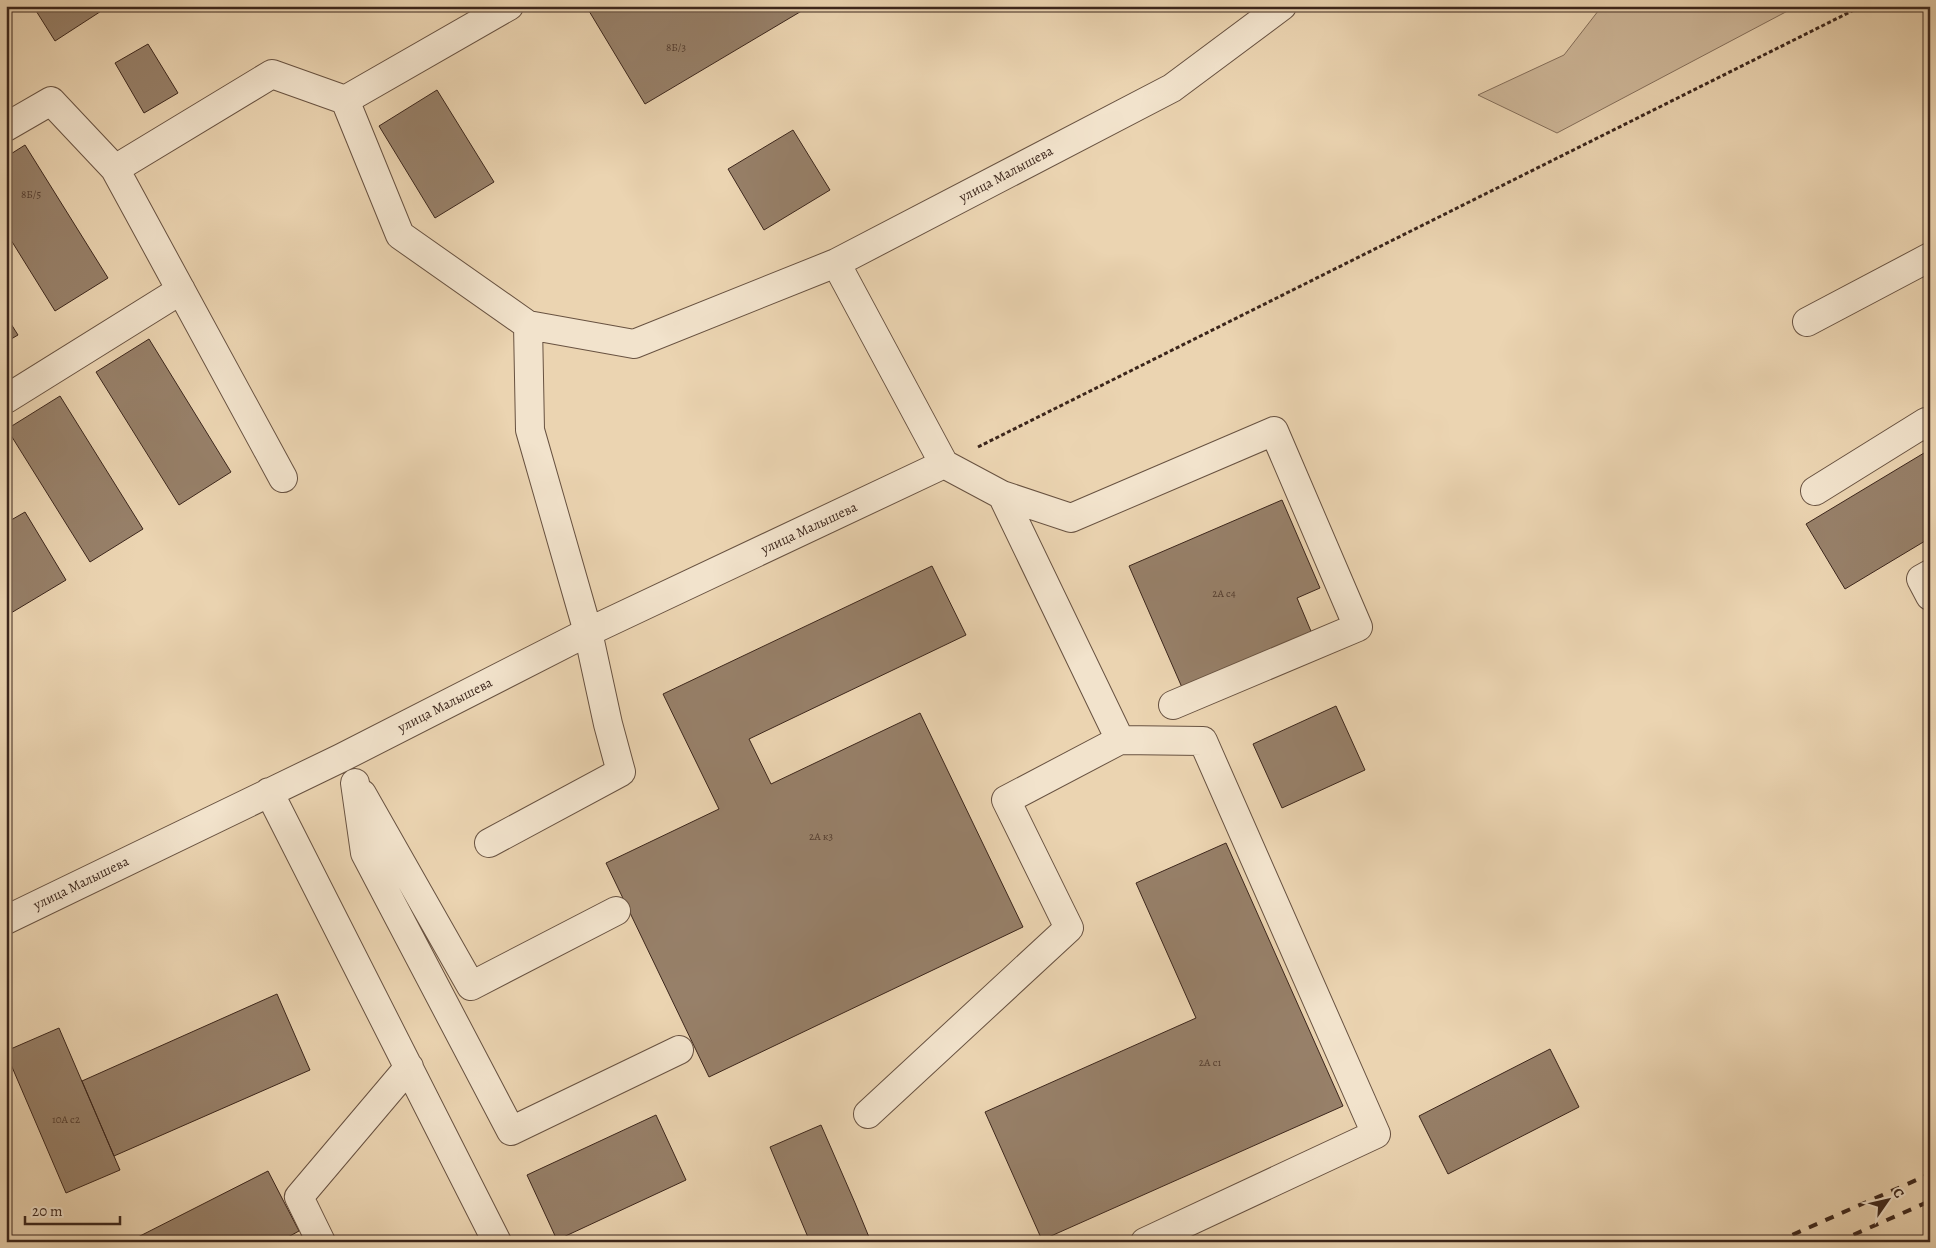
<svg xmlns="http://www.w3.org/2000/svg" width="1936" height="1248" font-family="Alegreya,serif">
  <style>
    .green { fill: #cdb698; stroke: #846e5a }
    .building { fill: #978069; stroke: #3c261c }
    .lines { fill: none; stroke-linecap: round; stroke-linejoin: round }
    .minor-casing { stroke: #685241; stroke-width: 30 }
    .path { stroke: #3c261c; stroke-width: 3; stroke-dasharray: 4 2.5; stroke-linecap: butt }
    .minor { stroke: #f2e3cc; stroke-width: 28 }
    .rail { stroke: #3c261c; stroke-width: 4; stroke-dasharray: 9 9; stroke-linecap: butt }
    .labels { text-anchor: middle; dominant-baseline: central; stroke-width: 5; stroke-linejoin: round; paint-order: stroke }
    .number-label { font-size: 11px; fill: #533c2f }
    .street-label { font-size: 14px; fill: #3c261c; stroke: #f2e3cc }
  </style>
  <rect width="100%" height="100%" fill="#ebd4b1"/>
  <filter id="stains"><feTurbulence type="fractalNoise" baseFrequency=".004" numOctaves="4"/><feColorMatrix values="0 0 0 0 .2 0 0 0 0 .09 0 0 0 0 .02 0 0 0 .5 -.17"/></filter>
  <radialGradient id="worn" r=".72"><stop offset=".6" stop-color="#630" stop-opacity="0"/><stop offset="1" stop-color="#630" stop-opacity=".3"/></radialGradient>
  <path class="green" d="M1602 6H1797L1557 133 1478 95 1564 55Z"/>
  <path class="building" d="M33 6H109L55 41Z
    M586 6H810L645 104Z
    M148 44 178 93 144 113 115 63Z
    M437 90 494 182 435 218 379 126Z
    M793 130 830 190 764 230 728 169Z
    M25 145 108 278 55 311 6 232V157Z
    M6 316 18 335 6 342Z
    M149 339 231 472 179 505 96 372Z
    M60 396 143 529 90 562 7 429Z
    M1929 450 1930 538 1845 589 1806 524Z
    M1282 500 1320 588 1297 598 1313 636 1184 692 1129 566Z
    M25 512 66 580 6 616V523Z
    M932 566 966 635 749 739 771 784 920 713 1023 927 709 1077 606 863 719 809 663 694Z
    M1336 706 1365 770 1282 808 1253 744Z
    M1226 843 1343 1106 1042 1240 985 1112 1196 1018 1136 883Z
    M277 994 310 1070 114 1156 82 1081Z
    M59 1028 120 1170 66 1193 6 1053V1051Z
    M1550 1049 1579 1107 1448 1174 1419 1116Z
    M656 1115 686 1180 557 1240 527 1175Z
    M821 1125 855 1203 871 1242H810L770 1147Z
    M268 1171 299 1231 279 1242H139L136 1238Z"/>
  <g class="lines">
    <g class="minor-casing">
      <path id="minor" d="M509 6 345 100 400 235 528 325 634 344 836 263
        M6 127 51 101 115 169
        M1807 322 1930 257
        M6 399 181 290
        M944 464 1002 495 1120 740 1203 741 1376 1134 1145 1242
        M283 478 115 169 272 74 345 100
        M1815 491 1926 422 1930 428
        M1002 495 1071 518 1274 431 1358 627 1173 705
        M1930 574 1921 579 1930 596
        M355 783 365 853 511 1131 679 1050
        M269 792 497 1242
        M362 794 471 986 616 911
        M489 843 621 772 608 724 588 632 530 430 528 325
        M6 920 341 758 588 632 944 464 836 263 1172 88 1282 6
        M868 1114 1069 928 1006 800 1120 740
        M321 1242 299 1197 409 1067"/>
    </g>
    <path class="path" d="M978 447 1862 6"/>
    <use href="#minor" class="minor"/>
    <path class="rail" d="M1776 1242 1930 1174
      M1837 1242 1930 1201"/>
  </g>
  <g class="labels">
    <g class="number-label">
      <text x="676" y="47">8Б/3</text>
      <text x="31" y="194">8Б/5</text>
      <text x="1224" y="593">2А с4</text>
      <text x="821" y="836">2А к3</text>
      <text x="1210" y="1062">2А с1</text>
      <text x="66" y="1119">10А с2</text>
    </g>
    <g class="street-label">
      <text transform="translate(1006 174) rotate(-28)">улица Малышева</text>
      <text transform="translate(809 528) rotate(-25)">улица Малышева</text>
      <text transform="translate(445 705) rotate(-27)">улица Малышева</text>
      <text transform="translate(81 883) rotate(-26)">улица Малышева</text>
    </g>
  </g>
  <rect width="1936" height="1248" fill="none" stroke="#ebd4b1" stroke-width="25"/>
  <rect x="8" y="8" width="1921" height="1233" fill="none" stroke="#3c261c" stroke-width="2.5"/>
  <rect x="12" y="12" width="1911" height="1223" fill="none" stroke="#3c261c"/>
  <g transform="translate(1888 1200) rotate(56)" stroke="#f2e3cc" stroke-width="4" paint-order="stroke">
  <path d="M0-4L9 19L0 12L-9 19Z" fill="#3c261c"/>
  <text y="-8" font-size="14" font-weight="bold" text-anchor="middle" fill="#3c261c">С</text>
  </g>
  <path d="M25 1216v8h95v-8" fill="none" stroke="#3c261c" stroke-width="2.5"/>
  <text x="32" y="1216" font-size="15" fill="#3c261c" stroke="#f2e3cc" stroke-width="4" paint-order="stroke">20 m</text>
  <rect width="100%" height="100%" filter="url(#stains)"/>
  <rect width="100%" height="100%" fill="url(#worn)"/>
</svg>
